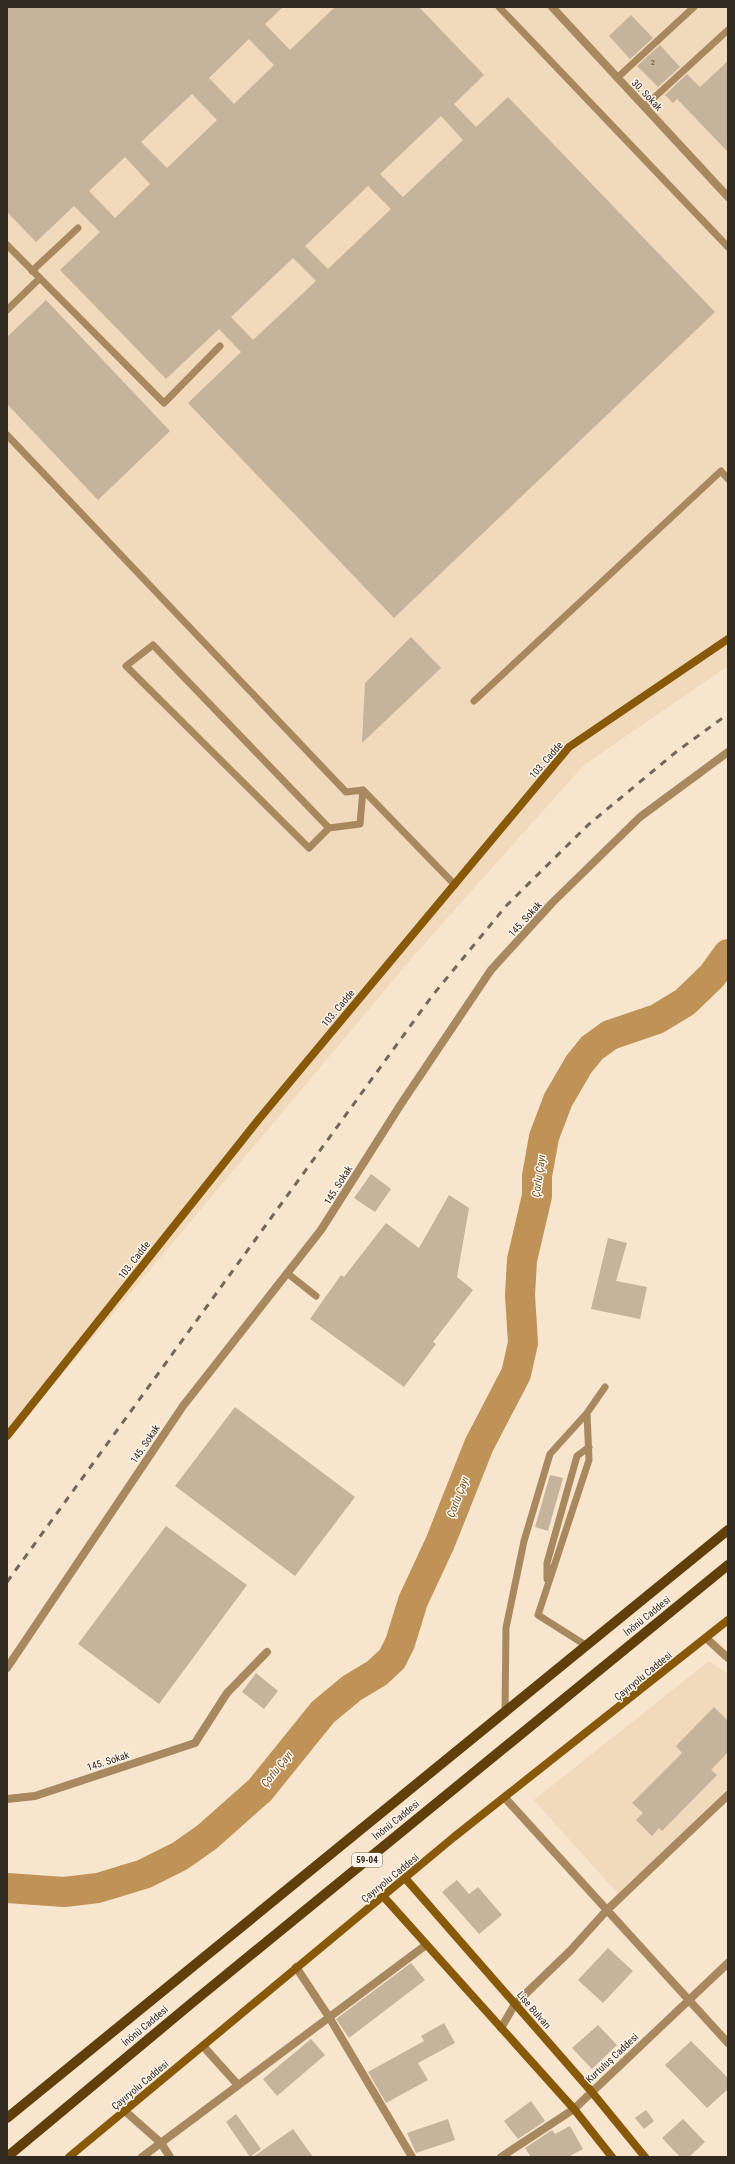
<svg xmlns="http://www.w3.org/2000/svg" width="735" height="2164" font-family="'Roboto Condensed',sans-serif">
  <style>
    .built { fill: #f1d9bc }
    .lines { fill: none; stroke-linecap: round; stroke-linejoin: round }
    .river { stroke: #bf9257; stroke-width: 30 }
    .building { fill: #c5b39c; fill-rule: evenodd }
    .lane { stroke: #a8885f; stroke-width: 7 }
    .street { stroke: #a8885f; stroke-width: 8 }
    .secondary { stroke: #875908; stroke-width: 8 }
    .primary { stroke: #603f0a; stroke-width: 10 }
    .rail { stroke: #726759; stroke-width: 3; stroke-dasharray: 7 7; stroke-linecap: butt }
    .labels { text-anchor: middle; dominant-baseline: central; stroke-width: 3; stroke-linejoin: round; paint-order: stroke }
    .number-label { font-size: 8px; fill: #554c3f }
    .shield { fill: #fcf4eb; stroke: #6d665d; stroke-width: 1 }
    .shield-label { font-size: 9px; font-weight: bold; fill: #302920 }
    .street-label { font-size: 10px; fill: #302920; stroke: #fcf4eb }
    .water-label { font-size: 11px; font-style: italic; fill: #6c4d20; stroke: #fcf4eb }
  </style>
  <rect width="100%" height="100%" fill="#f8e5cd"/>
  <path class="built" d="M7 7H728V666L584 765 417 952 7 1440Z
    M709 1661 728 1674V1788L619 1895 534 1800Z"/>
  <g class="lines">
    <path class="river" d="M7 1888 64 1892 98 1888 144 1874 180 1856 207 1837 260 1790 323 1712 352 1688 377 1673 392 1659 400 1643 413 1601 440 1543 479 1445 516 1374 523 1343 520 1295 522 1260 537 1196V1176L544 1137 558 1100 579 1064 592 1048 610 1035 657 1019 685 1002 712 976 728 954"/>
  </g>
  <path class="building" d="M7 7H283L265 24 290 50 335 7H419L484 75 454 104 476 127 508 97 715 312 394 618 188 403 241 352 219 329 166 379 60 270 100 232 74 206 36 242 7 212ZM249 39 274 65 234 104 209 78ZM192 94 217 120 167 168 141 142ZM441 116 463 140 403 197 380 174ZM125 157 150 184 115 218 89 191ZM368 186 391 209 328 269 305 246ZM293 258 316 281 253 340 231 317Z
    M631 15 653 38 630 59 609 36Z
    M660 45 680 67 658 87 637 66Z
    M728 61V152L677 99 673 103 665 95 687 74 700 87Z
    M46 300 170 431 98 500 7 404V337Z
    M411 637 441 668 362 743 365 683Z
    M371 1174 391 1189 375 1212 354 1198Z
    M449 1195 469 1208 457 1277 473 1290 433 1342 436 1344 404 1387 310 1319 341 1275 344 1277 386 1223 419 1248Z
    M608 1238 627 1243 616 1281 647 1287 640 1319 591 1309Z
    M235 1407 355 1497 295 1576 175 1486Z
    M550 1475 563 1478 548 1531 535 1527Z
    M166 1526 247 1585 159 1704 78 1644Z
    M256 1673 278 1691 264 1709 242 1692Z
    M714 1707 728 1721V1752L711 1770 717 1775 662 1831 659 1828 652 1836 636 1820 643 1813 632 1803 682 1753 676 1746Z
    M457 1880 469 1894 478 1887 502 1915 479 1934 442 1892Z
    M608 1948 633 1971 603 2003 578 1980Z
    M411 1963 425 1980 349 2038 336 2019Z
    M444 2023 455 2043 418 2063 428 2080 386 2103 368 2072 424 2041 421 2036Z
    M598 2025 617 2045 592 2069 572 2048Z
    M311 2039 325 2055 277 2096 263 2079Z
    M691 2041 728 2078V2089L707 2108 665 2065Z
    M531 2101 545 2121 518 2139 504 2121Z
    M646 2110 654 2121 644 2129 635 2118Z
    M236 2114 261 2149 250 2157 226 2122Z
    M448 2119 455 2140 416 2153 407 2133Z
    M683 2119 705 2142 689 2157H680L662 2138Z
    M570 2126 583 2149 568 2157H531L525 2148 552 2130 555 2134Z
    M293 2129 313 2157H253Z"/>
  <g class="lines">
    <path class="lane" d="M499 7 728 247
      M617 78 694 7
      M645 106 728 30
      M7 245 164 403 220 346
      M32 271 78 228
      M7 310 40 278
      M7 435 346 792 363 790 360 824 329 828 309 848 126 666 153 645 329 828
      M474 701 721 471 728 479
      M363 790 455 885
      M287 1273 316 1296
      M547 1579V1563L577 1456 589 1447
      M587 1646 538 1615 589 1460 587 1413 605 1387
      M505 1712 506 1628 524 1541 550 1454 587 1413"/>
    <path class="street" d="M552 7 728 197
      M706 1638 728 1658
      M7 1668 183 1406 321 1230 401 1104 491 970 552 903 640 817 728 752
      M505 1798 728 2043
      M7 1799 35 1796 195 1743 227 1693 267 1652
      M296 1967 329 2017 412 2157
      M501 2028 515 2004 570 1951 607 1910 728 1795
      M203 2046 238 2085
      M125 2111 161 2143 170 2157
      M142 2157 426 1945
      M501 2157 574 2109 728 1963"/>
    <path class="secondary" d="M7 1436 259 1119 569 747 728 639
      M405 1878 591 2091 645 2157
      M383 1896 574 2109 612 2157
      M69 2157 454 1837 728 1620"/>
    <path class="primary" d="M7 2118 728 1530
      M7 2157 193 2002 728 1565"/>
    <path class="rail" d="M7 1582 432 996 506 906 588 825 676 752 728 714"/>
  </g>
  <g class="labels">
    <g class="number-label">
      <text x="653" y="62">2</text>
    </g>
    <rect class="shield" x="352" y="1853" width="30" height="14" rx="3"/>
    <g class="shield-label">
      <text x="367" y="1860">59-04</text>
    </g>
    <g class="street-label">
      <text transform="translate(647 95) rotate(46)">30. Sokak</text>
      <text transform="translate(546 760) rotate(-49)">103. Cadde</text>
      <text transform="translate(525 919) rotate(-48)">145. Sokak</text>
      <text transform="translate(338 1008) rotate(-50)">103. Cadde</text>
      <text transform="translate(338 1185) rotate(-58)">145. Sokak</text>
      <text transform="translate(134 1260) rotate(-52)">103. Cadde</text>
      <text transform="translate(145 1444) rotate(-56)">145. Sokak</text>
      <text transform="translate(647 1616) rotate(-39)">İnönü Caddesi</text>
      <text transform="translate(643 1676) rotate(-39)">Çayıryolu Caddesi</text>
      <text transform="translate(108 1761) rotate(-18)">145. Sokak</text>
      <text transform="translate(396 1820) rotate(-39)">İnönü Caddesi</text>
      <text transform="translate(390 1878) rotate(-39)">Çayıryolu Caddesi</text>
      <text transform="translate(534 2010) rotate(49)">Lise Bulvarı</text>
      <text transform="translate(145 2026) rotate(-40)">İnönü Caddesi</text>
      <text transform="translate(612 2058) rotate(-43)">Kurtuluş Caddesi</text>
      <text transform="translate(140 2085) rotate(-40)">Çayıryolu Caddesi</text>
    </g>
    <g class="water-label">
      <text transform="translate(539 1176) rotate(-82)">Çorlu Çayı</text>
      <text transform="translate(458 1497) rotate(-69)">Çorlu Çayı</text>
      <text transform="translate(277 1769) rotate(-51)">Çorlu Çayı</text>
    </g>
  </g>
  <rect width="735" height="2164" fill="none" stroke="#302920" stroke-width="16"/>
</svg>
